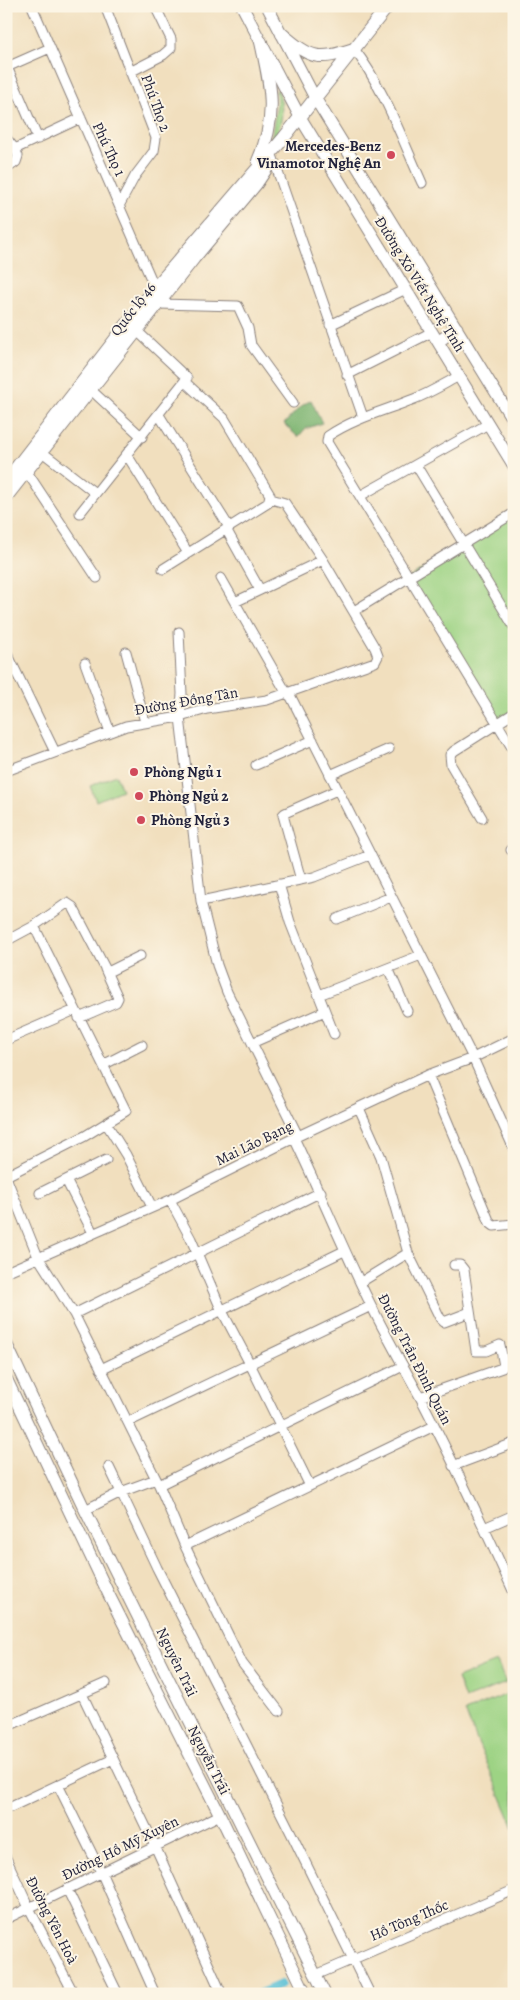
<svg xmlns="http://www.w3.org/2000/svg" width="520" height="2000" font-family="Alegreya,serif">
  <style>
    .green { fill: #9dd384; stroke: #607a60 }
    .forest { fill: #7eb572; stroke: #506c56 }
    .lines { fill: none; stroke-linecap: round; stroke-linejoin: round }
    .canal { stroke: #57bfd5; stroke-width: 8 }
    .minor-casing { stroke: #8a807c; stroke-width: 11 }
    .major-casing { stroke: #8a807c; stroke-width: 13 }
    .highway-casing { stroke: #8a807c; stroke-width: 14 }
    .minor { stroke: #fff; stroke-width: 9 }
    .major { stroke: #fff; stroke-width: 11 }
    .highway { stroke: #fff; stroke-width: 12 }
    .poi-dot { fill: #d1495b; stroke: #fcf5e5; stroke-width: 2 }
    .labels { text-anchor: middle; dominant-baseline: central; stroke-width: 4; stroke-linejoin: round; paint-order: stroke }
    .street-label { font-size: 15px; fill: #22223b; stroke: #fcf5e5 }
    .poi-label { font-size: 15px; font-weight: bold; fill: #22223b; stroke: #fcf5e5; text-anchor: start }
  </style>
  <rect width="100%" height="100%" fill="#fcf5e5"/>
  <filter id="ink" filterUnits="userSpaceOnUse"><feTurbulence type="fractalNoise" baseFrequency=".02" numOctaves="2"/><feDisplacementMap in="SourceGraphic" scale="10" xChannelSelector="R" yChannelSelector="G"/><feConvolveMatrix kernelMatrix="1 2 1 2 8 2 1 2 1" color-interpolation-filters="sRGB"/></filter>
  <filter id="wash" filterUnits="userSpaceOnUse"><feTurbulence type="fractalNoise" baseFrequency=".0096" numOctaves="4" result="noise"/><feDisplacementMap in="SourceGraphic" scale="20" xChannelSelector="R" yChannelSelector="G"/><feGaussianBlur stdDeviation="1.12" result="paint"/><feColorMatrix in="noise" values="0 0 0 0 0 0 0 0 0 0 0 0 0 0 0 0 0 1.4 0 .05"/><feComposite in="paint" operator="in"/></filter>
  <g filter="url(#wash)">
    <rect width="100%" height="100%" fill="#f1dfbe"/>
    <path class="green" d="M276 90H278C284 106 284 128 271 140L277 103Z
      M514 514V713L497 723 409 578Z
      M116 775 122 790 96 801 90 786Z
      M497 1662 506 1683 465 1699 457 1678Z
      M514 1691V1828L465 1712Z"/>
    <path class="forest" d="M311 400 322 423 305 429 298 437 284 424 300 407Z"/>
    <g class="lines">
      <path class="canal" d="M258 1994 281 1984"/>
    </g>
  </g>
  <g filter="url(#ink)">
    <g class="lines">
      <g class="minor-casing">
        <path id="minor" d="M32 6 155 288 159 304 238 306 248 328 251 345 293 403
          M105 6 156 138 154 151 135 176 120 204
          M354 49C382 84 403 141 422 183
          M6 66 7 67 50 48
          M7 67 38 139
          M130 72 163 55 171 48V39L155 6
          M6 138 15 149 81 118
          M273 158 363 417
          M6 169 16 162 18 156 15 149
          M330 325 406 289
          M347 375 432 332
          M459 376C444 384 430 393 414 399 384 411 355 418 328 436L327 442 514 751
          M90 389 142 437
          M159 415 229 527
          M42 452 95 493
          M127 455 188 553
          M416 465 514 627
          M27 472 97 578
          M360 496 488 424
          M80 513 187 378 137 331
          M226 529 260 590
          M163 569 268 503 270 495 224 418 185 382
          M221 578 287 694 291 697 473 1058 514 1149
          M235 602 323 560
          M354 611 514 513
          M179 632 182 694 180 717 201 901 217 965 227 992 298 1136
          M6 651 55 752
          M126 652 145 722
          M85 663 110 732
          M256 765 313 740
          M6 771 126 726 180 717 207 709 267 700 375 662 378 656 375 648 323 560 285 503 271 499
          M330 775 389 749
          M482 818 451 765 450 755 454 751 514 713
          M511 850 514 849
          M301 880 283 815 285 813 337 790
          M201 901 314 877 370 855
          M337 919 391 897
          M6 941 34 926 67 903 73 907 106 970 110 971 140 956
          M388 968 407 1011
          M319 995 421 955
          M325 1011 334 1034
          M79 1018 116 1002 118 998 105 969
          M6 1040 75 1010
          M252 1043 325 1011 290 922 279 884
          M103 1065 142 1045
          M428 1075 490 1223 494 1226 514 1224
          M359 1108 381 1157 408 1253 440 1318 444 1322 470 1312
          M106 1123 126 1155 152 1207
          M294 1138C321 1194 344 1252 372 1307 387 1338 404 1367 420 1397 453 1461 484 1527 514 1593
          M6 1176 85 1136 126 1111 34 926
          M6 1177 38 1257 74 1314 159 1485 185 1546 242 1663 279 1711
          M66 1180 93 1233
          M40 1193 106 1160
          M170 1200 191 1239 221 1309 250 1364 310 1486
          M6 1272 170 1200 298 1136 428 1075 473 1058 514 1038
          M361 1282 408 1253
          M74 1314 321 1192
          M101 1369 344 1251
          M420 1397 502 1368 504 1366 500 1345 486 1351H476L464 1270 460 1265H454
          M128 1422 371 1306
          M453 1466 514 1443
          M109 1467 121 1492 156 1479
          M159 1485 403 1366
          M85 1510 121 1492 157 1568 291 1833 370 1994
          M484 1528 514 1515
          M185 1546 434 1426
          M82 1694 155 1846 220 1990 214 1994
          M6 1727 106 1683
          M58 1785 101 1872 155 1994
          M11 1807 113 1759
          M6 1858 29 1908 74 1994
          M67 1889 118 1994
          M6 1919 220 1815
          M316 1975 514 1890"/>
      </g>
      <g class="major-casing">
        <path id="major" d="M242 6 300 117 514 466
          M267 6 315 98 514 422
          M438 342 457 328
          M6 1343 85 1510 325 1994
          M6 1378 109 1595 220 1815 306 1994"/>
      </g>
      <g class="highway-casing">
        <path id="highway" d="M282 34C311 59 318 61 354 49
          M258 161C278 115 271 89 261 42
          M6 481 155 288 282 140 388 6
          M6 497 194 258 256 184 268 166"/>
      </g>
      <use href="#minor" class="minor"/>
      <use href="#major" class="major"/>
      <use href="#highway" class="highway"/>
    </g>
  </g>
  <g class="poi-dot">
    <circle cx="391" cy="155" r="5"/>
    <circle cx="134" cy="772" r="5"/>
    <circle cx="139" cy="796" r="5"/>
    <circle cx="141" cy="820" r="5"/>
  </g>
  <g class="labels">
    <g class="street-label">
      <text transform="translate(156 103) rotate(70)">Phú Thọ 2</text>
      <text transform="translate(109 149) rotate(65)">Phú Thọ 1</text>
      <text transform="translate(420 284) rotate(58)">Đường Xô Viết Nghệ Tĩnh</text>
      <text transform="translate(133 309) rotate(-52)">Quốc lộ 46</text>
      <text transform="translate(186 701) rotate(-10)">Đường Đồng Tân</text>
      <text transform="translate(254 1143) rotate(-26)">Mai Lão Bạng</text>
      <text transform="translate(415 1359) rotate(63)">Đường Trần Đình Quán</text>
      <text transform="translate(177 1662) rotate(64)">Nguyên Trãi</text>
      <text transform="translate(209 1760) rotate(63)">Nguyễn Trãi</text>
      <text transform="translate(120 1848) rotate(-26)">Đường Hồ Mỹ Xuyên</text>
      <text transform="translate(52 1920) rotate(63)">Đường Yên Hoà</text>
      <text transform="translate(409 1920) rotate(-23)">Hồ Tông Thốc</text>
    </g>
    <g class="poi-label">
      <text x="381" y="146" text-anchor="end">Mercedes-Benz<tspan x="381" dy="17">Vinamotor Nghệ An</tspan></text>
      <text x="144" y="772">Phòng Ngủ 1</text>
      <text x="149" y="796">Phòng Ngủ 2</text>
      <text x="151" y="820">Phòng Ngủ 3</text>
    </g>
  </g>
  <rect width="520" height="2000" fill="none" stroke="#fcf5e5" stroke-width="25"/>
</svg>
